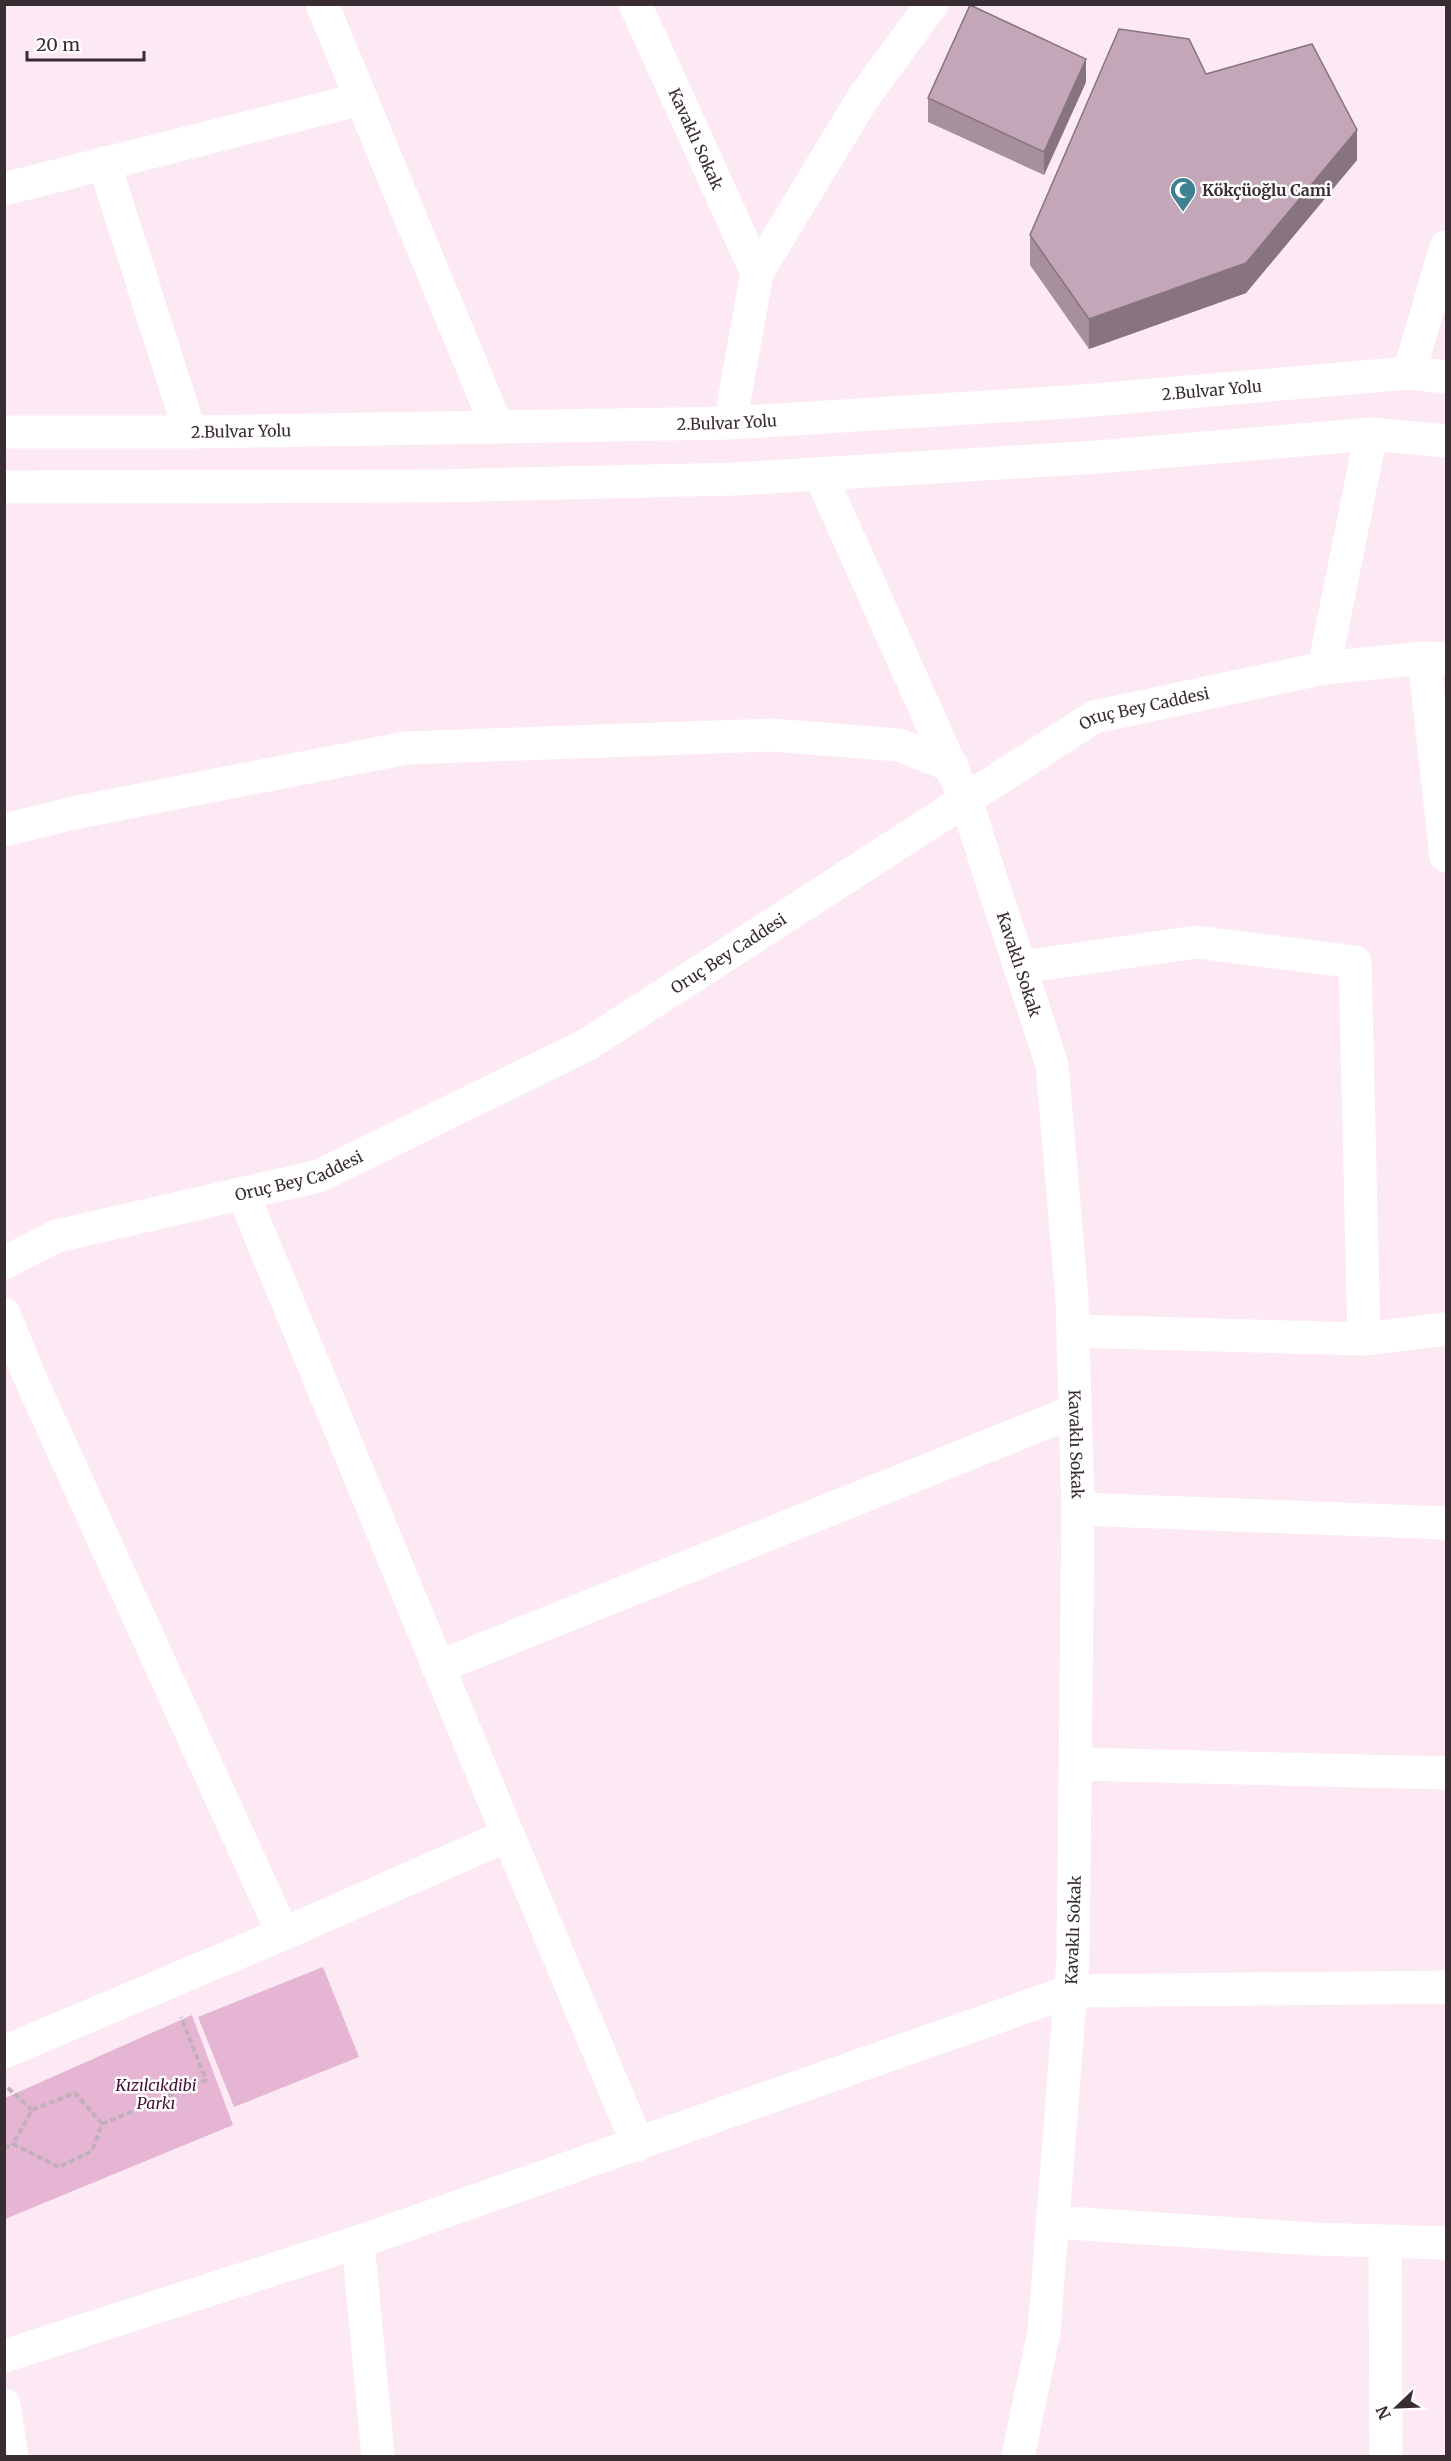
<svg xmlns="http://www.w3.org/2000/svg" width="1451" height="2461" font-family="Merriweather,serif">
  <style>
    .green { fill: #e6b5d3 }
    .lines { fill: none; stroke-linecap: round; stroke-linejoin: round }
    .path { stroke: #c1b0ba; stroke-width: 4; stroke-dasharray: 6 3; stroke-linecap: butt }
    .minor { stroke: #fff; stroke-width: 33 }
    .major { stroke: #fff; stroke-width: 33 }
    .wall { fill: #a88f9d }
    .shaded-wall { fill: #887480 }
    .building { fill: #c3a6b7; stroke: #887480; stroke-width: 1.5 }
    .labels { text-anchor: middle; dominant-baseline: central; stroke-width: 5; stroke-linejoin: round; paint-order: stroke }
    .street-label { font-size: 16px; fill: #392d34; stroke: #fff }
    .poi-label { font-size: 16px; font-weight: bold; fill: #392d34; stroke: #fff; text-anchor: start }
    .park-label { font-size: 16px; font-style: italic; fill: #490d38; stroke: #fff }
  </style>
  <rect width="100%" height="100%" fill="#fce9f4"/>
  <path class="green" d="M323 1967 359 2057 234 2107 198 2017Z
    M192 2015 233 2125 5 2219V2098Z"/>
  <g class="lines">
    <path class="path" d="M8 2088 32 2110
      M102 2124 75 2093 32 2110 13 2144 59 2167 92 2151 102 2124 206 2080 181 2017
      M4 2148 13 2144"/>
    <g class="minor">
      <path d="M322 4 497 427"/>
      <path id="s1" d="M635 4 757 273"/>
      <path d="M104 163 190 432"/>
      <path d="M4 189 361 99"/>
      <path d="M1409 373 1446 247"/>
      <path d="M730 423 757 273 863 98 932 4"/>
      <path id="s2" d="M820 474 965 798 1052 1065 1072 1299 1078 1509 1073 1961 1044 2332 1018 2456"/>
      <path d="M1424 658 1446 856"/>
      <path d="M1324 668 1371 434"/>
      <path d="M4 830 78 812 406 748 771 735 899 745 952 766"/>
      <path d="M1022 967 1196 942 1355 962 1364 1339"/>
      <path d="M243 1194 508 1835 283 1934"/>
      <path d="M4 1314 30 1378 283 1934 4 2052"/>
      <path d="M1073 1331 1364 1339 1446 1329"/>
      <path d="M1078 1509 1446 1523"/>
      <path d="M438 1667 1075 1411"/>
      <path d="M1076 1764 1446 1773"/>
      <path d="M508 1835 638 2145"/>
      <path d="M1052 2222 1315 2239 1446 2243"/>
      <path d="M1385 2241 1386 2456"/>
      <path d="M358 2242 378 2456"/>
      <path d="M4 2356 358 2242 1071 1991 1446 1987"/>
      <path d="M4 2405 12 2456"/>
    </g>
    <g class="major">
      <path id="s3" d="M4 432H190L730 423 1083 401 1409 373 1446 377"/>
      <path d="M4 487 437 486 735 479 1098 457 1371 434 1446 441"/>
      <path id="s4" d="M4 1263 57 1236 319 1176 588 1044 1094 717 1324 668 1424 658 1446 659"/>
    </g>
  </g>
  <path class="wall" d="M1206 74 1357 160 1246 293 1089 349 1030 265V235Z
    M1086 82 1044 175 928 122V98Z"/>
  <path class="shaded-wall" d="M1086 59V82L1044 175V152Z
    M1357 130V160L1246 293 1089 349V319Z"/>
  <path class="building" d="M970 5 1086 59 1044 152 928 98Z
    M1119 29 1189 39 1206 74 1312 44 1357 130 1246 263 1089 319 1030 235Z"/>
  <defs>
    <g id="mosque-pin" transform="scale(1.35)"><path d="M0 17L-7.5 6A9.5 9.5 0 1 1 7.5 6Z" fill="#408093" stroke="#fff"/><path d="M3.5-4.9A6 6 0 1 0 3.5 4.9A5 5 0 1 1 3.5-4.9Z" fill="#fff"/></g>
  </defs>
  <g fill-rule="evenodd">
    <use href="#mosque-pin" x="1183" y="190"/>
  </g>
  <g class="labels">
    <g class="street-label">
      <text stroke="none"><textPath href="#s1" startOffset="148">Kavaklı Sokak</textPath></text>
      <text stroke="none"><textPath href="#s3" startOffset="1209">2.Bulvar Yolu</textPath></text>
      <text stroke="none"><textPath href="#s3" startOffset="723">2.Bulvar Yolu</textPath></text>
      <text stroke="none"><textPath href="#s3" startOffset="237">2.Bulvar Yolu</textPath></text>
      <text stroke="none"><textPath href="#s4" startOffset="1281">Oruç Bey Caddesi</textPath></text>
      <text stroke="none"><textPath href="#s4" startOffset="795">Oruç Bey Caddesi</textPath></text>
      <text stroke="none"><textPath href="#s2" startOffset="530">Kavaklı Sokak</textPath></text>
      <text stroke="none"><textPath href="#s4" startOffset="309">Oruç Bey Caddesi</textPath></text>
      <text stroke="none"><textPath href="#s2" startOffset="1016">Kavaklı Sokak</textPath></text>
      <text transform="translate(1073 1930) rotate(-88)">Kavaklı Sokak</text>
    </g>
    <g class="poi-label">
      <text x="1202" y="190">Kökçüoğlu Cami</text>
    </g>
    <g class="park-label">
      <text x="156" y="2085">Kızılcıkdibi<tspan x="156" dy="18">Parkı</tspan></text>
    </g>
  </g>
  <rect width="1451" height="2461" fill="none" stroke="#392d34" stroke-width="12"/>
  <g transform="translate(1397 2407) rotate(247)" stroke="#ffffff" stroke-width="4.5" paint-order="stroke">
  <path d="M0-4.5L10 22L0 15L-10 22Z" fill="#392d34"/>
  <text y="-9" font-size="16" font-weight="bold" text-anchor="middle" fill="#392d34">N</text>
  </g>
  <path d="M27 51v9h117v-9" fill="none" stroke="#392d34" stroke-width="3"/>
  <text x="36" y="51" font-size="18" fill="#392d34" stroke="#ffffff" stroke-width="4.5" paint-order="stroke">20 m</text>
</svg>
